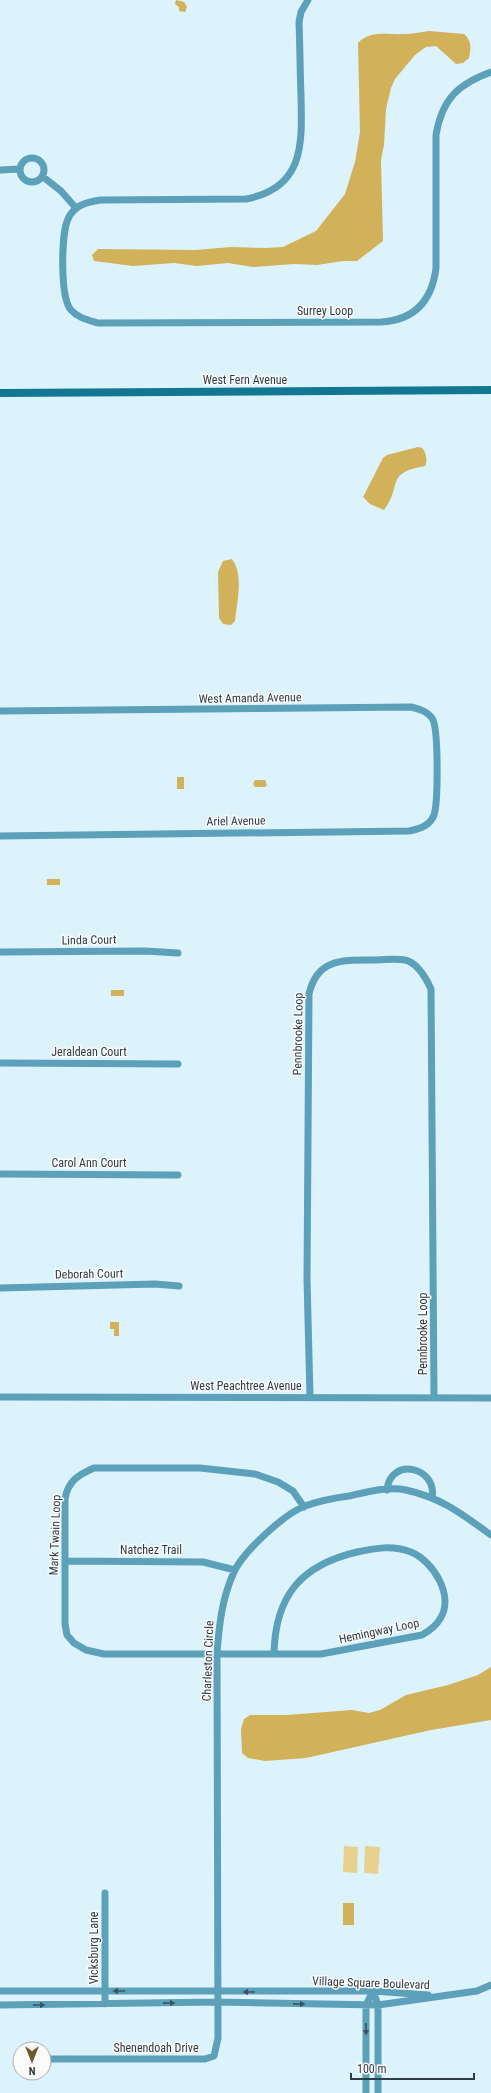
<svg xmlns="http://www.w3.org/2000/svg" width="491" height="2093" font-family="'Roboto Condensed',sans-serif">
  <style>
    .green { fill: #e8d08e }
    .water { fill: #d1b159 }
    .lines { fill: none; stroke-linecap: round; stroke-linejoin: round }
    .street { stroke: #5ca0b9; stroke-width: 7 }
    .secondary { stroke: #137693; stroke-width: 8 }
    .oneway { fill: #395660 }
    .labels { text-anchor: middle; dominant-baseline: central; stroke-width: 3; stroke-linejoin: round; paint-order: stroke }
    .street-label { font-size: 12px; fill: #2d3d43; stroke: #fbfbfb }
  </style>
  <rect width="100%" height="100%" fill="#dcf3fc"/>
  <path class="green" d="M344 1846 358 1847 357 1873 343 1872Z
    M365 1846 380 1847 378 1874 364 1873Z"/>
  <path class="water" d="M176 0 184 2 187 7 185 12 179 11V7L175 4Z
    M429 31 464 34C472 41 471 48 469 58L463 63 456 64 436 46 426 47 415 55 395 79 391 88 386 109 384 145 381 160 383 241 357 261H343L317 265 294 264 253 267 228 263 197 266 174 263 133 266 94 261 92 255 98 249 196 250 231 247 266 248 283 247 316 231 345 194 355 162 360 132 358 43C370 30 389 35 404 34 412 34 420 32 429 31Z
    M418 447 422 448C426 452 428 461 425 466 384 473 403 486 384 510L370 504 363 497 383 458 387 455Z
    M232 559C244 575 237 602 235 621L231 625 223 624 219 618 218 572 223 561Z
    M177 777H184V789H177Z
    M255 780H265L267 785 265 787H255L253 784Z
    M47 879H60V885H47Z
    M111 990H124V996H111Z
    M110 1322H119V1336H114V1329H110Z
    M491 1667V1720L431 1730 306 1758 265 1761 248 1758 242 1753 241 1729 244 1719 250 1715H287L352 1710 369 1713 380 1710 406 1695 448 1685 478 1675Z
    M343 1903H354V1925H343Z"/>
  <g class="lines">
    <path class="street" d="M308 0 301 12 299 22C300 46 300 71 301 96 302 143 305 188 246 199L101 200C87 202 74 205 68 219 61 234 60 298 71 310 78 318 88 320 98 323L381 322C415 320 432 300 436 268V135C442 99 458 84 491 72
      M20 170a12 12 0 1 1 24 0a12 12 0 1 1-24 0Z
      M0 170 20 169
      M42 176 61 191 76 208
      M0 711 411 707C419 709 427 711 432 718 439 728 438 803 434 815 430 826 419 829 409 831L0 836
      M0 952 145 951 178 953
      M0 1063 178 1064
      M0 1174 178 1175
      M0 1288 155 1284 179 1286
      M0 1397 491 1398
      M310 1397 307 1279 309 994C317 958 343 960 374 960 384 960 396 958 405 960 418 963 426 978 431 989L434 1398
      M387 1490C390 1456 438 1467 432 1498
      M65 1561 203 1562 235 1570
      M274 1654C275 1596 301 1565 357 1552 376 1548 392 1545 411 1552 433 1561 455 1596 440 1619 436 1626 429 1631 422 1635L321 1654H104L86 1650 74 1643 67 1635 65 1624V1499C68 1481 78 1475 94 1468H200L255 1474 278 1482 293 1491 304 1507
      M105 1893V2004
      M0 1991H373L428 1995
      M373 1991 378 2005V2093
      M0 2005 217 2002 378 2005 477 1991 491 1985
      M44 2059H205L214 2056 218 2038 217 1654C219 1625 222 1598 234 1572 243 1552 284 1514 305 1506 319 1501 334 1498 349 1496 367 1492 388 1486 406 1490 442 1498 462 1514 491 1535
      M366 2093V2005L373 1991"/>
    <path class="secondary" d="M0 393 491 390"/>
  </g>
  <defs><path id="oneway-solid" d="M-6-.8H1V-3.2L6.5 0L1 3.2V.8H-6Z"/></defs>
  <g class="oneway">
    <use href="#oneway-solid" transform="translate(119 1991) rotate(-180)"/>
    <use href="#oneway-solid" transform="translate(249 1992) rotate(180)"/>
    <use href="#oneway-solid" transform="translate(169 2003) rotate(-1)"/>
    <use href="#oneway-solid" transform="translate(299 2004) rotate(1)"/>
    <use href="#oneway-solid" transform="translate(39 2005) rotate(-1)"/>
    <use href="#oneway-solid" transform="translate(366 2029) rotate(90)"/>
  </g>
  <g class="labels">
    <g class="street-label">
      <text x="325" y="311">Surrey Loop</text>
      <text x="245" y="380">West Fern Avenue</text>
      <text transform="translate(250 698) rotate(-1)">West Amanda Avenue</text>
      <text transform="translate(236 821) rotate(-1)">Ariel Avenue</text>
      <text transform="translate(89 940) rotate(-1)">Linda Court</text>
      <text transform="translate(298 1034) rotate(-89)">Pennbrooke Loop</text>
      <text x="89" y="1052">Jeraldean Court</text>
      <text x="89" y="1163">Carol Ann Court</text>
      <text transform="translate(89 1274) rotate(-1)">Deborah Court</text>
      <text transform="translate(423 1334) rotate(-90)">Pennbrooke Loop</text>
      <text x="246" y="1386">West Peachtree Avenue</text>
      <text transform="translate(55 1535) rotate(-88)">Mark Twain Loop</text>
      <text x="151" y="1550">Natchez Trail</text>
      <text transform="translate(379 1631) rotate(-12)">Hemingway Loop</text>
      <text transform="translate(208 1661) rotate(-88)">Charleston Circle</text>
      <text transform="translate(94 1948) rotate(-90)">Vicksburg Lane</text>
      <text transform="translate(371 1983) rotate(2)">Village Square Boulevard</text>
      <text x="156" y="2048">Shenendoah Drive</text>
    </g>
  </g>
  <g transform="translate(32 2061) rotate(180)"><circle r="19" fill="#fbfbfb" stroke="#a9afb1"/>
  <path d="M0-3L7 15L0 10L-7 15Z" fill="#6d5c2a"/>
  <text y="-6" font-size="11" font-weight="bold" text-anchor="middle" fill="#2d3d43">N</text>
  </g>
  <path d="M351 2073v6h123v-6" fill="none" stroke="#2d3d43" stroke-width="2"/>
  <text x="357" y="2073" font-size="12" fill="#2d3d43" stroke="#fbfbfb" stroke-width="3" paint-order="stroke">100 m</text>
</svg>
